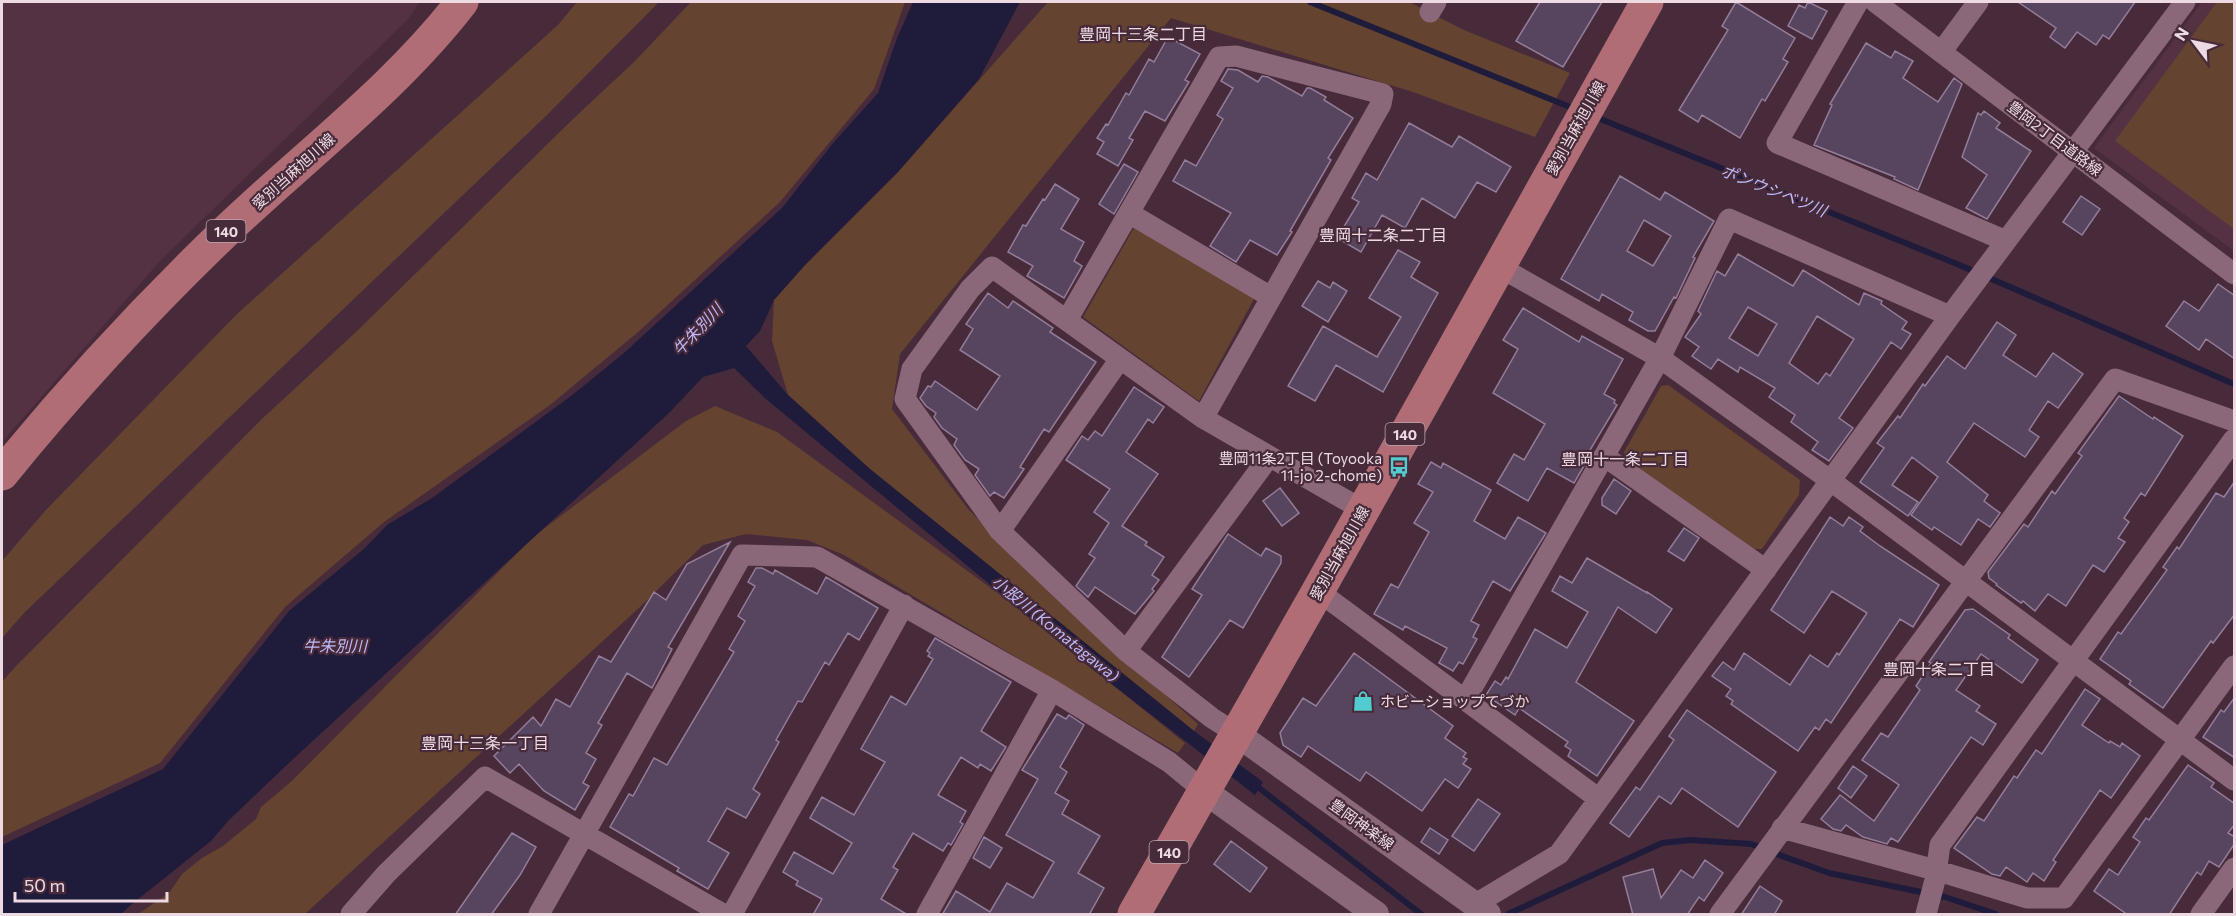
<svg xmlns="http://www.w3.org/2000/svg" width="2236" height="916" font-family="Commissioner,'Noto Sans JP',sans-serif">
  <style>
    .built { fill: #553144 }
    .green { fill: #654331 }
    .water { fill: #1f1b3b }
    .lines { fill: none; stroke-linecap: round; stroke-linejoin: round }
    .stream { stroke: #1f1b3b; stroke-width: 6 }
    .building { fill: #57445e; stroke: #937d9a; stroke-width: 1.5; fill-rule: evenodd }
    .minor { stroke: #8a6879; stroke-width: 21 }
    .tertiary { stroke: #8a6879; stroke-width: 26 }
    .primary { stroke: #b06d76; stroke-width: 33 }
    .labels { text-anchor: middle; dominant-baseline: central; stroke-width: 4.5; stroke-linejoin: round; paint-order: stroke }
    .shield { fill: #482b3a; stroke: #bca6b0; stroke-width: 1.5 }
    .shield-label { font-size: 14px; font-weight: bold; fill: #eddae3 }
    .street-label { font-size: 15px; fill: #eddae3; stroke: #482b3a }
    .poi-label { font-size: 15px; fill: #eddae3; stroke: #482b3a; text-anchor: end }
    .neighbourhood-label { font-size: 16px; fill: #eddae3; stroke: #482b3a }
    .water-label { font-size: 16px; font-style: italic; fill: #beb9f9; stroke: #482b3a }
  </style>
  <rect width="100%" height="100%" fill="#482b3a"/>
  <path class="built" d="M2 2H420L407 20 159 262 2 442Z
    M2202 2H2234V251L2094 148Z"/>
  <path class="green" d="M577 2H659L546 116 25 612 2 638V561L45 511 237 314 558 25Z
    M691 2H905L874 89 779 203 637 333 550 405 384 522 285 607 160 763 2 837V682L15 667 264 417 356 332 573 119 635 61Z
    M1048 2H1409L1464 30 1570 73 1535 137 1413 92 1171 18 900 354 892 409 968 509 1068 608 1198 724 1194 731 870 469 788 395 772 341 774 300 805 265 898 172Z
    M2217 2H2234V229L2115 141Z
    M1135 226 1255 297 1199 401 1083 317Z
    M1668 385 1800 480 1799 495 1762 549H1754L1625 458 1624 452 1661 386Z
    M715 406 777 432 999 594 1185 743 1178 753 844 555 807 540 746 534 703 545 641 606 305 914H138L169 893 182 874 202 858 223 846 256 819 261 807 293 780 533 537 686 421Z"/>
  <path class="water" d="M913 2H1020L979 79 898 172 805 265 774 300 760 331 746 346 788 395 870 469 1194 731 1263 782 1255 795 1087 665 766 399 734 368 703 377 670 412 291 761 228 821 211 841 132 904 121 914H2V845L163 769 289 611 365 548 387 525 432 498 571 396 624 353 782 208 834 142 878 93 897 38Z"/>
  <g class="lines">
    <path class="stream" d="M1310 2 1575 109
      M1593 116 1957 264 2234 384
      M1254 784 1421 914
      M1771 852 1829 873 1945 897 1996 914
      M1508 914 1662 843 1691 840 1751 844 1762 848"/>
  </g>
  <path class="building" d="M1540 2H1602L1563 67 1516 41Z
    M1736 2 1795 38 1783 59 1788 62 1765 101 1762 99 1740 138 1702 115 1698 122 1679 110 1728 30 1722 26Z
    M1808 2 1827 11 1812 39 1788 26 1799 5 1805 8Z
    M2018 2H2135L2109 39 2103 35 2096 45 2077 32 2065 48 2050 37 2056 28Z
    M1168 37 1200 54 1185 80 1189 82 1165 121 1145 111 1129 138 1133 140 1118 166 1097 154 1104 142 1097 138 1106 124 1108 125 1126 93 1129 95 1149 59 1154 62Z
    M1866 43 1891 58 1895 51 1913 61 1903 78 1938 102 1954 78 1962 84 1918 190 1894 179 1895 177 1814 145 1832 105 1830 104Z
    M1228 69 1238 70 1258 82 1262 76 1268 77 1302 96 1307 88H1310L1326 97 1324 100 1353 118 1328 158 1331 160 1290 231 1292 232 1277 255 1250 240 1236 262 1210 246 1231 213 1173 181 1185 160 1196 166 1223 119 1217 115 1233 88 1221 81Z
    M1984 111 2000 123 1996 128 2031 151 1987 219 1966 208 1987 175 1962 157 1978 113 1981 115Z
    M1409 123 1452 147 1459 136 1511 167 1496 192 1477 182 1455 218 1422 198 1405 228 1382 215 1361 252 1337 238 1359 202 1352 198 1366 173 1377 180Z
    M1124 164 1138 172 1114 214 1099 204Z
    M1620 176 1660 200 1665 192 1714 221 1693 257 1695 258 1676 298 1674 297 1655 331H1648L1629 320 1633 312 1602 294 1599 301 1561 279ZM1644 220 1671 236 1653 266 1627 251Z
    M1055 184 1079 199 1061 229 1084 242 1074 261 1082 266 1064 298 1027 276 1033 266 1008 252 1023 225 1026 226 1043 199 1045 200Z
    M2081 196 2100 209 2082 235 2063 222Z
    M1398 250 1420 262 1411 277 1438 293 1383 392 1336 365 1315 401 1288 386 1323 326 1377 357 1401 317 1369 298Z
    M1738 254 1793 286 1803 270 1859 305 1864 293 1882 301 1881 304 1907 322 1902 329 1911 334 1901 349 1891 342 1839 418 1853 428 1829 461 1812 450 1818 442 1791 422 1795 415 1769 397 1775 388 1740 367 1738 372 1718 359 1711 369 1692 356 1699 347 1685 337 1701 314 1698 311 1717 271 1725 276ZM1748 307 1777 324 1758 356 1729 338ZM1817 316 1854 339 1830 376 1826 373 1818 384 1789 363Z
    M1318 281 1330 288 1333 282 1347 291 1328 322 1302 306Z
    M2218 284 2235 296V359L2206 339 2199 350 2166 326 2184 301 2199 311Z
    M988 293 1008 308 1013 301 1053 328 1050 332 1096 362 1049 432 1044 429 1020 467 1024 469 1004 498 994 492 990 496 975 475 979 469 965 460 954 445 957 439 942 428 934 417 936 413 926 406 920 398 928 386 931 387 935 381 977 410 1000 376 960 350 973 329 966 324Z
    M1523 308 1579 342 1582 336 1623 359 1604 394 1615 400 1614 403 1617 405 1581 465 1584 466 1574 483 1547 468 1528 501 1497 483 1514 454 1524 460 1545 424 1493 393 1518 349 1503 340Z
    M1997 322 2016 335 2003 355 2036 377 2053 353 2083 374 2058 408 2048 401 2029 430 2039 437 2025 457 1974 423 1947 462 1988 495 1984 501 2000 513 1990 527 1978 519 1961 545 1934 527 1932 530 1911 515 1938 477 1912 457 1892 485 1918 502 1908 516 1860 482 1884 448 1877 443 1898 416 1900 418 1923 384 1925 386 1947 356 1965 369Z
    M1134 387 1164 407 1153 423 1148 419 1126 452 1158 474 1122 526 1147 542 1145 545 1164 557 1152 575 1159 580 1152 589 1154 591 1135 614 1095 587 1088 597 1076 586 1095 558 1089 554 1109 523 1094 512 1110 489 1066 460 1082 436 1088 440 1095 431 1102 436Z
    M2119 396 2153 419 2154 417 2183 436 2145 496 2141 493 2124 518 2129 522 2118 538 2125 542 2104 572 2093 565 2066 606 2048 594 2035 611 2023 601 2021 603 1996 585 1997 584 1989 578 1988 572 2024 524 2028 527 2052 491 2055 494 2082 456 2078 453Z
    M1431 462 1441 468 1443 463 1491 490 1474 521 1505 539 1518 517 1546 533 1510 591 1493 581 1471 621 1479 625 1473 637 1477 639 1463 664 1459 662 1453 671 1439 663 1447 648 1405 626 1403 630 1374 614 1391 584 1398 588 1429 532 1414 523 1433 492 1418 484Z
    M1614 479 1631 491 1616 514 1602 505V498Z
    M2235 481V614L2213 643 2211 641 2163 708 2129 684 2131 681 2100 659 2118 632 2121 634 2167 570 2163 567 2177 547 2179 549 2216 493 2224 497Z
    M1280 488 1299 513 1282 526 1263 501Z
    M1830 517 1843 526 1849 517 1863 527 1860 531 1880 546 1939 585 1913 627 1900 619 1831 723 1826 719 1819 730 1815 727 1798 751 1731 704 1733 701 1726 696 1731 689 1712 676 1723 662 1734 670 1744 653 1790 685 1810 655 1828 667 1837 653 1839 655 1867 613 1832 591 1804 633 1771 610Z
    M1684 528 1699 538 1684 561 1668 551Z
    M1228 534 1261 556 1266 548 1281 556V563L1243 628 1230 620 1189 677 1162 657 1202 595 1192 589Z
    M730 542 668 647 672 649 652 688 627 673 598 723 602 725 586 753 596 759 583 783 589 786 575 810 544 791 519 764 510 773 494 756 533 717 541 726 556 699 570 707 599 656 611 662 654 592 666 600 687 564Z
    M1587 558 1647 593V592L1672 609 1656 633 1618 607 1576 682 1634 721 1597 776 1568 756 1571 750 1565 746 1568 742 1519 708 1515 715 1486 695 1495 681 1501 685 1506 677 1508 679 1535 629 1567 648 1588 612 1552 591 1560 576 1572 583Z
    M756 568H762L773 574 775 570 817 594 826 577 878 608 859 640 848 633 829 665 825 662 802 702 798 701 776 740 779 742 753 789 760 794 746 818 727 808 708 841 729 853 708 889 677 871 679 868 610 827 629 794 633 796 654 758 667 765 734 652 729 649 745 621 738 616 755 586 748 582Z
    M1973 609 2010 635 2008 638 2038 660 2022 683 1981 654 1956 690 1980 706 1976 711 1996 724 1983 745 1971 737 1898 842 1891 838 1887 844 1863 837 1846 825 1841 831 1833 829 1821 819 1840 795 1874 821 1899 785 1862 760 1881 733 1888 737 1920 690 1916 686 1931 663 1929 662 1965 610Z
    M935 638 1011 682 981 731 1006 747 991 771 980 764 978 768 961 757 938 795 966 811 960 822 963 824 951 845 948 843 943 851 913 833 893 867 898 870 881 899 908 915H813L822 899 796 885 798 881 783 872 794 852 833 874 852 843 810 818 822 797 854 815 885 762 861 749 891 696 906 705 933 659 928 656 930 653 927 651Z
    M1354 653 1453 726 1445 738 1466 753 1463 757 1467 759 1463 764 1471 769 1458 788 1445 779 1422 811 1366 772 1360 781 1308 746 1301 757 1283 745 1280 733 1303 698 1316 706Z
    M2085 689 2100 699 2082 725 2109 743 2110 741 2120 747 2122 743 2140 756 2111 798 2100 790 2053 860 2056 862 2044 881 2033 873 2027 882 2006 867 2000 876 1992 874 1954 848 1977 817 1984 821 2014 776 2017 778 2036 750 2042 754Z
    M2235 697V758L2203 737 2221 710 2224 712Z
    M1687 710 1776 772 1738 827 1682 788 1671 804 1659 796 1629 837 1610 823 1636 787 1640 790 1674 740 1669 736Z
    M1057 714 1066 719 1069 715 1084 725 1060 767 1067 772 1055 793 1069 801 1062 814 1100 836 1078 873 1104 888 1089 915H942L956 891 990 912 1007 883 1033 898 1054 862 1006 835 1038 779 1022 770Z
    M2188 765 2214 783 2211 787 2235 804V824L2228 833 2235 837V843L2219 867 2209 861 2201 875 2197 872 2169 915H2128L2094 891 2109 869 2118 875 2140 842 2133 837 2146 818 2149 820Z
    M1853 766 1867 776 1851 798 1838 788Z
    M1478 799 1500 814 1474 851 1452 836Z
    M1430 828 1448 840 1439 854 1421 842Z
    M512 833 536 847 520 875 491 915H455Z
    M984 837 1002 848 990 868 973 858Z
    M1231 841 1267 868 1250 892 1214 864Z
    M1705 860 1723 873 1704 901 1699 897 1687 915H1633L1623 877 1653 869 1661 898 1681 870 1693 878Z
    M1760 886 1782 901 1774 915H1741Z"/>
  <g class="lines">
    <path class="minor" d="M1858 2 1777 143 2006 241
      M1875 2 2234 274
      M1430 12 1436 2
      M1942 51 1978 2
      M1129 213 1271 297
      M1498 266 1660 358 1831 481 2234 780
      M1067 320 1219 57 1236 56 1383 94 1381 104 1203 418
      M1604 456 1766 570
      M1000 531 1120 359
      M1318 591 1599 799
      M1126 651 1269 457
      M1465 700 1660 358 1729 219 1950 316
      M1237 734 1212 718 1126 651 1000 531 905 399 912 369 970 289 992 267 1203 418 1363 510
      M1782 828 1935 870 2027 898H2064L2234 666
      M1474 905 1559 854 1950 316 2185 2
      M351 914 386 874 485 777 723 914
      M539 914 742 555 817 557 1052 690 1169 762 1203 790
      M732 914 904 605
      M927 914 1052 690
      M1720 914 2115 379 2234 421
      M1926 914 1935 880 1940 845 2234 439
      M2201 914 2234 868"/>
    <path class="tertiary" d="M1237 734 1488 914
      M1203 790 1376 914"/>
    <path class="primary" d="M2 474C71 389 145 309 224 233 304 156 394 90 462 2
      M1134 914 1318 591 1647 2"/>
  </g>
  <defs>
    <g id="bus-bare" transform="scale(1.62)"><path d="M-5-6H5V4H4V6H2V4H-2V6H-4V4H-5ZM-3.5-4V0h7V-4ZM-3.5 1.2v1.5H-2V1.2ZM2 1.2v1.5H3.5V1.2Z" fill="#52ccd0" stroke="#482b3a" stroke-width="2.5" paint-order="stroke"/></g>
    <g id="shop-bare" transform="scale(1.62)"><path d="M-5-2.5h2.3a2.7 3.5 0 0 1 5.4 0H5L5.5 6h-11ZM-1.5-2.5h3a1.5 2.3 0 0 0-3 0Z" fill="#52ccd0" stroke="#482b3a" stroke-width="2.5" paint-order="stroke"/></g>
  </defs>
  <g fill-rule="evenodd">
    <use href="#bus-bare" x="1399" y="467"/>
    <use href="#shop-bare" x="1363" y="701"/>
  </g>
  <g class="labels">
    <g class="shield">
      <rect x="206.5" y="220" width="39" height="22" rx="4.5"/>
      <rect x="1385.5" y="423" width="39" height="22" rx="4.5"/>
      <rect x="1149.5" y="841" width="39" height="22" rx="4.5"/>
    </g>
    <g class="shield-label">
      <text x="226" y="231">140</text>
      <text x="1405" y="434">140</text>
      <text x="1169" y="852">140</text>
    </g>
    <g class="street-label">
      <text transform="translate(1575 128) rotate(-61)">愛別当麻旭川線</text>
      <text transform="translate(2055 138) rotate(37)">豊岡2丁目道路線</text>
      <text transform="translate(293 171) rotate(-42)">愛別当麻旭川線</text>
      <text transform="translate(1339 553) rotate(-61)">愛別当麻旭川線</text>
      <text transform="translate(1362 824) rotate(36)">豊岡神楽線</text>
    </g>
    <g class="poi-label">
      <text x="1382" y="458">豊岡11条2丁目 (Toyooka<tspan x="1382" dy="17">11-jo 2-chome)</tspan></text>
      <text x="1380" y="701" text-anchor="start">ホビーショップてづか</text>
    </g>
    <g class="neighbourhood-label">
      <text x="1143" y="33">豊岡十三条二丁目</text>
      <text x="1383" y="234">豊岡十二条二丁目</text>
      <text x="1625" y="458">豊岡十一条二丁目</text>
      <text x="1939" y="668">豊岡十条二丁目</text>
      <text x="485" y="742">豊岡十三条一丁目</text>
    </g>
    <g class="water-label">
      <text transform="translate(1774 190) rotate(22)">ポンウシベツ川</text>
      <text transform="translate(697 329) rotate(-47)">牛朱別川</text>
      <text transform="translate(1056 628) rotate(39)">小股川 (Komatagawa)</text>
      <text x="335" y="645">牛朱別川</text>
    </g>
  </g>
  <rect width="2236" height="916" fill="none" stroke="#eddae3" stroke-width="6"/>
  <g transform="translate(2194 42) rotate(302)" stroke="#482b3a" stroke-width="4.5" paint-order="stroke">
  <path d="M0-4.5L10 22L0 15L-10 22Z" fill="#eddae3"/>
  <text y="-9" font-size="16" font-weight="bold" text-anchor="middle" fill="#eddae3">N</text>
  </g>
  <path d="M15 892v9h152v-9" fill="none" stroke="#eddae3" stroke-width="3"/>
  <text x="24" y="892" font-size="18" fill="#eddae3" stroke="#482b3a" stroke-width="4.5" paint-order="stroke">50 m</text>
</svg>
